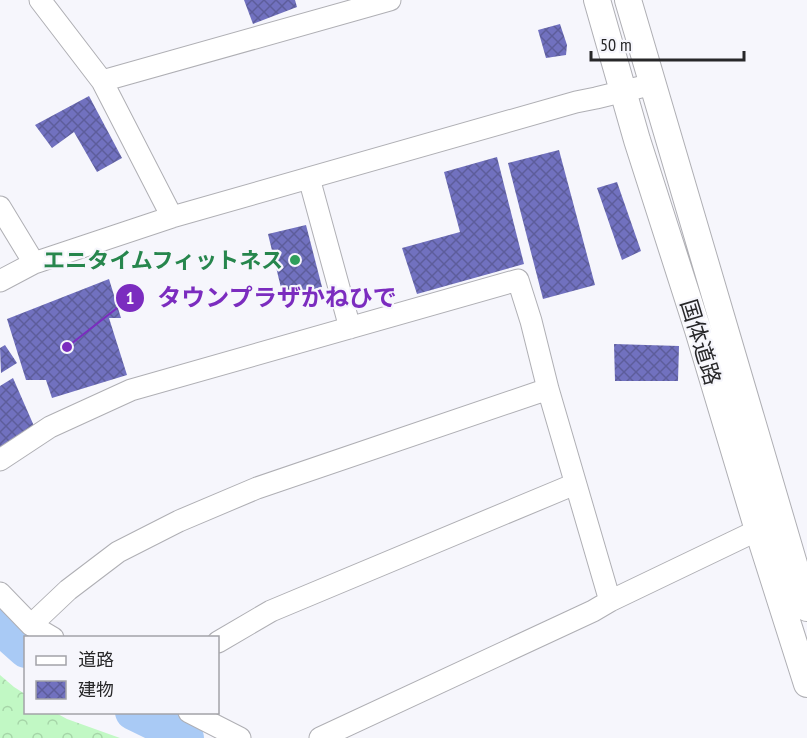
<svg xmlns="http://www.w3.org/2000/svg" width="807" height="738" font-family="'PT Sans Narrow','Noto Sans JP',sans-serif">
  <style>
    .forest { fill: url(#forest-crowns) }
    .lines { fill: none; stroke-linecap: round; stroke-linejoin: round }
    .river { stroke: #a9caf5; stroke-width: 36 }
    .building { fill: url(#building-cross-hatch) }
    .minor-casing { stroke: #afafb4; stroke-width: 23 }
    .major-casing { stroke: #afafb4; stroke-width: 28 }
    .minor { stroke: #fff; stroke-width: 21 }
    .major { stroke: #fff; stroke-width: 26 }
    .leisure-dot { fill: #2e9e5b; stroke: #f6f6fc; stroke-width: 2 }
    .labels { text-anchor: middle; dominant-baseline: central; stroke-width: 4.5; stroke-linejoin: round; paint-order: stroke }
    .leisure-label { font-size: 22px; font-weight: bold; fill: #27864d; stroke: #f6f6fc; text-anchor: end }
    .street-label { font-size: 22px; fill: #272729; stroke: #f6f6fc }
    .leader { fill: none; stroke: #7b2cbf; stroke-width: 2 }
    .callout-dot { fill: #7b2cbf; stroke: #f6f6fc; stroke-width: 2 }
    .mark-label { font-size: 18px; text-anchor: middle; font-weight: bold; fill: #fff }
    .callout-label { font-size: 24px; text-anchor: middle; font-weight: bold; fill: #7b2cbf; stroke: #f6f6fc; stroke-width: 4.5; stroke-linejoin: round; paint-order: stroke }
  </style>
  <defs>
    <pattern id="forest-crowns" width="20" height="18" patternUnits="userSpaceOnUse" patternTransform="scale(1.5)"><rect width="20" height="18" fill="#c1f8c4"/><path d="M2 6a3 3 0 1 1 6 0M12 15a3 3 0 1 1 6 0" fill="none" stroke="#a6d5a8"/></pattern>
    <pattern id="building-cross-hatch" width="8" height="8" patternUnits="userSpaceOnUse" patternTransform="scale(1.5)"><rect width="8" height="8" fill="#7171bf"/><path d="M0 0l8 8M0 8l8-8" fill="none" stroke="#5d5d9b"/></pattern>
  </defs>
  <rect width="100%" height="100%" fill="#f6f6fc"/>
  <path class="forest" d="M0 675 14 687 25 694 26 712 56 713 67 719 120 738H0Z"/>
  <g class="lines">
    <path class="river" d="M0 627 26 650
      M133 712 186 738"/>
  </g>
  <path class="building" d="M244 0H295L297 7 253 24Z
    M560 24 567 45 566 55 546 58 538 30Z
    M89 96 122 158 97 172 74 132 52 148 35 125Z
    M559 150 595 285 543 299 508 163Z
    M497 157 524 264 417 294 402 248 460 232 444 172Z
    M617 182 641 251 622 260 597 188Z
    M306 225 322 287 283 296 268 234Z
    M109 279 121 318H109L127 375 52 398 46 380H26L7 319Z
    M614 344 679 346 678 381H615Z
    M5 345 17 363 1 373 0 348Z
    M13 378 34 426 0 449V386Z"/>
  <g class="lines">
    <g class="minor-casing">
      <path id="minor" d="M40 0 102 81 172 217
        M102 81 390 0
        M309 178 350 328
        M0 207 34 263
        M0 281 34 263 172 217 576 102 596 98 653 84
        M0 460 50 427 131 390 518 280 531 321 548 389 610 601
        M0 593 31 625 53 638
        M31 625 68 590 118 552 179 521 257 488 548 389
        M218 642 271 611 575 484
        M189 712 240 738
        M320 738 593 611 610 601 758 530"/>
    </g>
    <g class="major-casing">
      <path id="major" d="M597 0 637 140 698 330 758 530 807 684
        M628 0 807 608"/>
    </g>
    <use href="#minor" class="minor"/>
    <use href="#major" class="major"/>
  </g>
  <circle class="leisure-dot" cx="295" cy="260" r="6"/>
  <g class="labels">
    <g class="leisure-label">
      <text x="283" y="260">エニタイムフィットネス</text>
    </g>
    <g class="street-label">
      <text transform="translate(701 342) rotate(73)">国体道路</text>
    </g>
  </g>
  <path class="leader" d="M67 347L130 298"/>
  <g class="callout-dot">
    <circle cx="67" cy="347" r="6"/>
    <circle cx="130" cy="298" r="15"/>
  </g>
  <g class="mark-label">
    <text x="130" y="304">1</text>
  </g>
  <g class="callout-label">
    <text x="277" y="306">タウンプラザかねひで</text>
  </g>
  <rect x="24" y="636" width="195" height="78" fill="#f6f6fc" stroke="#a3a3a8" stroke-width="1.5"/>
  <rect x="36" y="656" width="30" height="9" fill="#ffffff" stroke="#a3a3a8" stroke-width="1.5"/>
  <text x="78" y="666" font-size="18" fill="#272729">道路</text>
  <rect x="36" y="681" width="30" height="18" fill="url(#building-cross-hatch)" stroke="#a3a3a8" stroke-width="1.5"/>
  <text x="78" y="696" font-size="18" fill="#272729">建物</text>
  <path d="M591 51v9h153v-9" fill="none" stroke="#272729" stroke-width="3"/>
  <text x="600" y="51" font-size="18" fill="#272729" stroke="#f6f6fc" stroke-width="4.5" paint-order="stroke">50 m</text>
</svg>
